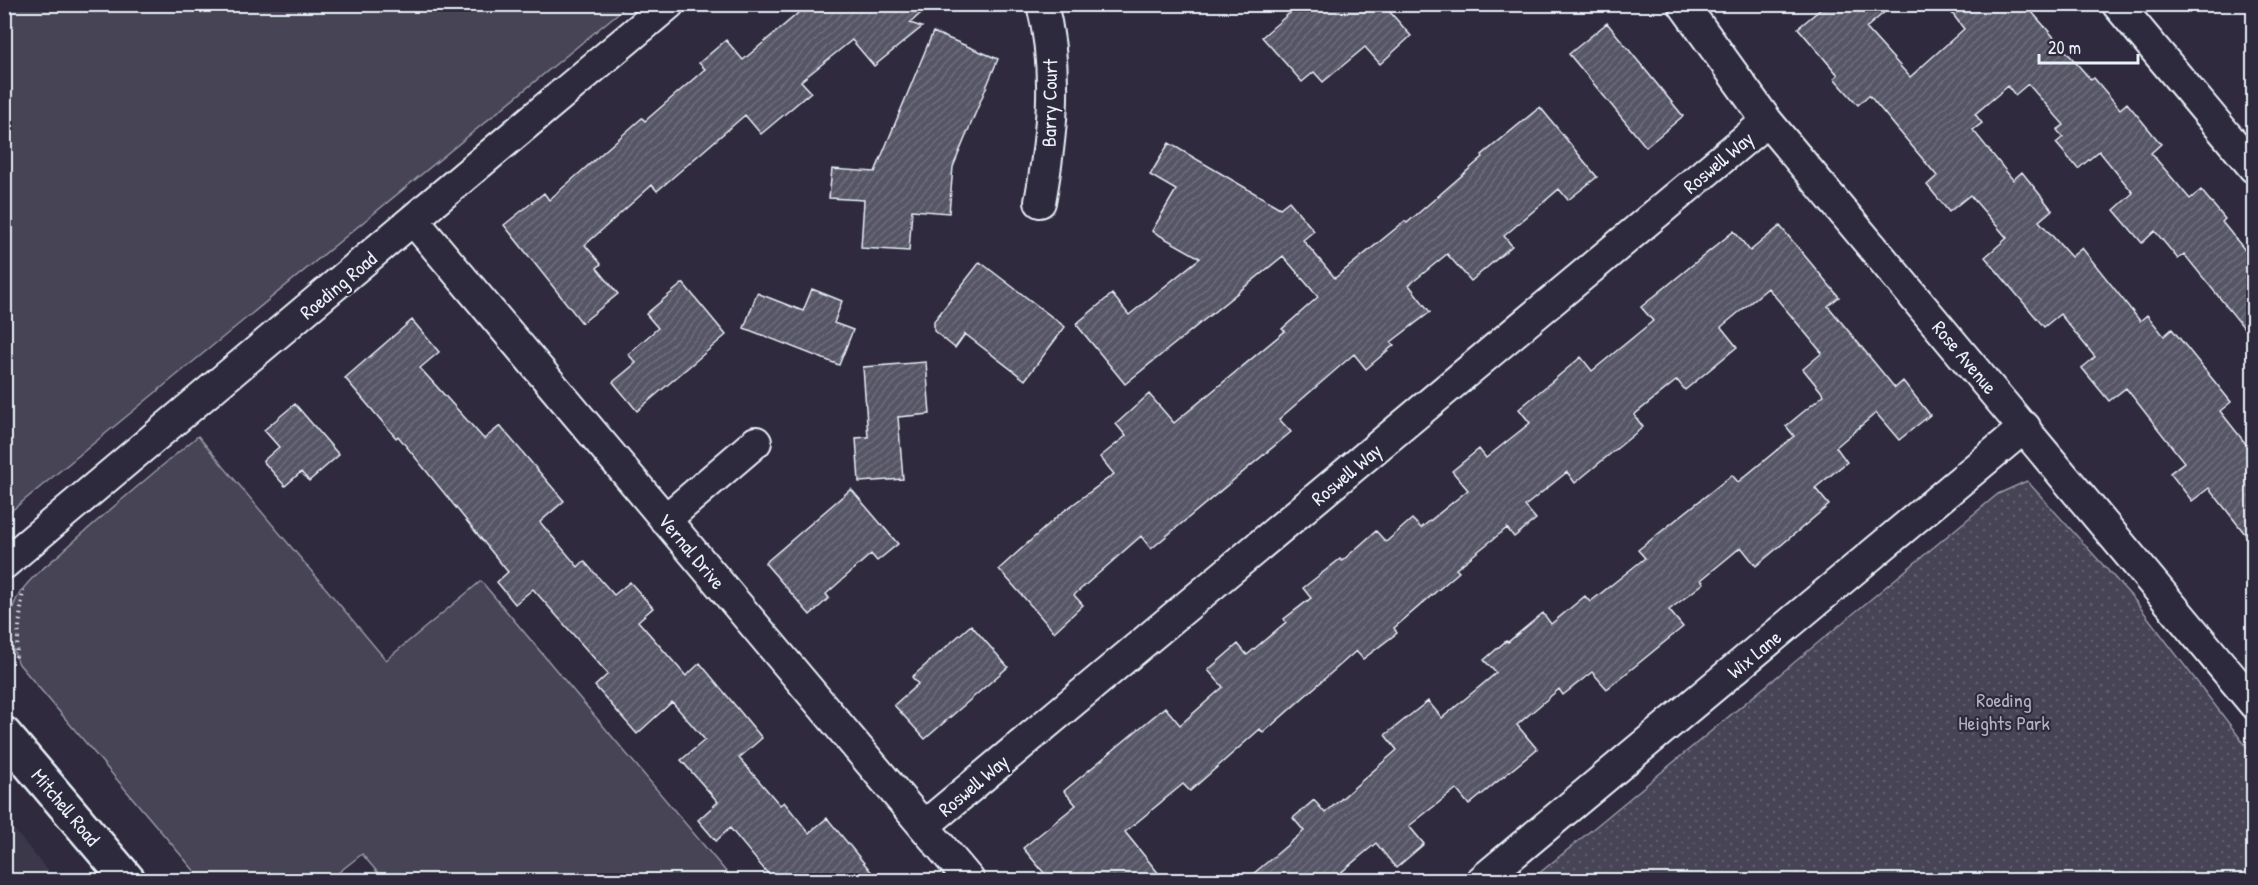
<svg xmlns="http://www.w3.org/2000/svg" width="2258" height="885" font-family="'Patrick Hand',sans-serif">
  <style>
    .built { fill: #3b3749 }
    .green { fill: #464455; stroke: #979aa6; stroke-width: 1.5 }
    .park { fill: url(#park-dots); stroke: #979aa6; stroke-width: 1.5 }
    .building { fill: url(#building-hatch); stroke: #e8f1f8; stroke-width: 1.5 }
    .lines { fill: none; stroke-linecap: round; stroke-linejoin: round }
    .minor-casing { stroke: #e8f1f8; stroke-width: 34 }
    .tertiary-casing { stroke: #e8f1f8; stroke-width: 38 }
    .path { stroke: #e8f1f8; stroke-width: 4; stroke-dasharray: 1.5 4.5; stroke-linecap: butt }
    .minor { stroke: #2f2a3d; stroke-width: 30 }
    .tertiary { stroke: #2f2a3d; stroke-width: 33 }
    .labels { text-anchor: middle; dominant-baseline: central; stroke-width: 4.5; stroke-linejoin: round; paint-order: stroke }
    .street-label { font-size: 20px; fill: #e8f1f8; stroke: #2f2a3d }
    .park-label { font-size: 20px; fill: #afb4bf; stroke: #2f2a3d }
  </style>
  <defs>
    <pattern id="park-dots" width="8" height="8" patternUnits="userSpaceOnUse" patternTransform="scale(1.5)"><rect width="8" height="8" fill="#464455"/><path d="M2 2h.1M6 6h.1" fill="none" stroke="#615f6e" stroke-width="1.8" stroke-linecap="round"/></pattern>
    <pattern id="building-hatch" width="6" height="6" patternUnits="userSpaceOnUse" patternTransform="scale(1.5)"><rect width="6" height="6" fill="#575565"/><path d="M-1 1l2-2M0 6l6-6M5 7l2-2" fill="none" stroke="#6f6e7c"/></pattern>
  </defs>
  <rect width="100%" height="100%" fill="#2f2a3d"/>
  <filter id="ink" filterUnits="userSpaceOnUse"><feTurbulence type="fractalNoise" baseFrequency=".0167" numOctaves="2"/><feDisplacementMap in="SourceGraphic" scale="12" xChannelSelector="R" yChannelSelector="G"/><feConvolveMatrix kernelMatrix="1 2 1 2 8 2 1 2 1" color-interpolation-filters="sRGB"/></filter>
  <g filter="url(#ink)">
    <path class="built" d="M4 819H5L56 880H5Z"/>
    <path class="green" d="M5 4H628V5L5 516Z
      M198 436 386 660 481 581 733 880H384L362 854 329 880H202L19 664C9 645 6 619 17 598 27 580 46 566 62 552 106 512 152 474 198 436Z"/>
    <path class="park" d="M2027 481 2133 598 2253 755V880H1531L1998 494Z"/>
    <path class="building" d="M809 4H931L910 23 922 27 874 66 852 40 801 81 811 92 761 134 745 115 657 191 652 185 585 245 601 264 597 268 618 294 582 323 504 225 544 193 549 200 642 118 645 121 705 69 699 63 726 40 743 60Z
      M1300 4H1383L1411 36 1380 64 1365 47 1323 82 1314 72 1302 82 1262 37Z
      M1827 4H1894L1866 28 1910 77 1964 29 1945 4H2025L2091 80 2094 78 2120 109 2127 103 2161 144 2151 153 2190 199 2201 190 2225 219 2222 222 2253 260V339L2184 254 2178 259 2155 231 2142 243 2114 210 2133 193 2099 151 2078 169 2056 143 2063 137 2057 130 2064 125 2028 84 2015 95 2008 86 1975 114 1982 123 1973 130 2013 180 2022 172 2052 210 2039 221 2071 257 2082 248 2140 321 2147 315 2164 336 2172 329 2231 402 2220 411 2253 453V544L2209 488 2192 501 2170 473 2184 462 2126 388 2109 401 2082 368 2095 357 2060 314 2044 327 1985 257 2007 238 1970 195 1949 212 1927 185 1937 176 1911 145 1869 95 1858 105 1834 78 1838 75 1798 28Z
      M1607 23 1683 116 1646 147 1569 54Z
      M933 32 998 59 953 167 949 213 912 210 909 251 861 248 864 200 829 198 832 169 875 172Z
      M1540 107 1597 177 1568 200 1559 189 1504 236 1512 246 1471 281 1447 254 1409 285 1430 312 1391 342 1394 345 1366 369 1354 354 1279 419 1291 432 1151 549 1141 536 1074 595 1083 605 1054 632 999 569 1060 514 1114 474 1100 457 1126 436 1116 424 1149 394 1174 423 1285 331 1282 329 1318 297 1283 256 1125 384 1076 324 1112 294 1129 315 1200 258 1152 231 1176 190 1150 175 1169 143 1280 208 1289 201 1314 231 1303 240 1335 278 1405 221 1407 223 1483 157 1482 155Z
      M1780 226 1839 297 1828 306 1895 388 1903 381 1930 415 1899 440 1876 413 1836 447 1847 462 1815 488 1829 505 1756 566 1741 547 1701 580 1704 583 1669 610 1683 627 1607 689 1592 672 1563 695 1559 689 1517 725 1537 749 1469 805 1456 789 1409 826 1424 844 1396 868 1376 843 1332 880H1246L1304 831 1293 818 1314 800 1325 813 1397 750 1385 735 1428 701 1442 718 1496 673 1484 660 1506 641 1508 642 1543 613 1551 624 1585 596 1590 602 1645 558 1638 550 1732 475 1738 482 1794 436 1786 426 1824 395 1803 369 1822 353 1768 288 1721 327 1737 347 1685 390 1677 380 1634 415 1643 427 1575 483 1567 472 1525 506 1536 519 1514 537 1507 528 1456 569 1459 572 1394 628 1397 633 1363 659 1356 651 1263 733 1260 729 1190 791 1183 784 1125 832 1164 880H1050L1023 848 1076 805 1064 791 1165 707 1180 725 1223 687 1208 670 1238 644 1247 655 1286 622 1284 619 1311 598 1303 588 1340 559 1342 561 1376 531 1386 542 1412 519 1421 528 1468 490 1452 471 1479 449 1486 458 1530 423 1519 409 1581 357 1592 371 1653 321 1641 307 1734 231 1750 251Z
      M980 262 1065 327 1025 380 965 334 955 348 934 331V321Z
      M683 283 726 335 637 411 613 382 636 363 628 354 658 328 646 314Z
      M812 289 842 301 834 323 853 330 839 365 744 328 757 293 803 311Z
      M412 320 439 352 420 368 484 439 500 426 564 501 540 522 578 567 584 561 614 595 630 582 653 608 638 621 686 676 700 663 762 738 739 758 780 805 784 802 809 833 827 818 878 880H773L730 828 716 841 698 820 718 802 681 760 705 740 672 702 637 734 595 686 608 674 533 589 515 604 497 582 508 572 398 436 396 438 345 378Z
      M926 362 930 414 898 417 903 479 859 482 856 438 868 437 863 367Z
      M295 404 339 455 309 481 301 472 285 486 263 461 279 447 264 430Z
      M851 489 898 544 877 561 871 554 826 594 829 598 810 615 765 563Z
      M971 625 1008 667 925 739 894 705 918 684 912 677Z"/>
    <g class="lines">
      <g class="minor-casing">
        <path id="minor" d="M1683 4 1767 121 2254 704
          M2117 4 2254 168
          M1040 202C1052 136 1059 70 1042 4
          M414 221 969 880
          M665 520 756 442
          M4 564 669 4
          M924 826 1767 121
          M1482 880 2025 427"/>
      </g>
      <g class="tertiary-casing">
        <path id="tertiary" d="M4 734 128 880"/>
      </g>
      <path class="path" d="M16 657 23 589"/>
      <use href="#minor" class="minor"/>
      <use href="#tertiary" class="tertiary"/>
    </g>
  </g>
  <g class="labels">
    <g class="street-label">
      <text transform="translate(1049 103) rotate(-89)">Barry Court</text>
      <text transform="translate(1718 162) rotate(-40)">Roswell Way</text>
      <text transform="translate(338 285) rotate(-40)">Roeding Road</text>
      <text transform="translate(1965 357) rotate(50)">Rose Avenue</text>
      <text transform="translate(1346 474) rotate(-40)">Roswell Way</text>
      <text transform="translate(692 551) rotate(50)">Vernal Drive</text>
      <text transform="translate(1754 654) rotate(-40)">Wix Lane</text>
      <text transform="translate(973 785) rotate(-40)">Roswell Way</text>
      <text transform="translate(66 807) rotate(50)">Mitchell Road</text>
    </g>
    <g class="park-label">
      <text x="2004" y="699">Roeding<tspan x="2004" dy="23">Heights Park</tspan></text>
    </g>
  </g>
  <rect width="2258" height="885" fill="none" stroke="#2f2a3d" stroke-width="24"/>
  <rect x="12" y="12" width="2234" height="861" fill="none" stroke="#e8f1f8" stroke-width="2" filter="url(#ink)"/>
  <path d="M2039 54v9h99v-9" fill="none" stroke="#e8f1f8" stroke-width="3"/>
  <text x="2048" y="54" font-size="18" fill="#e8f1f8" stroke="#2f2a3d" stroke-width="4.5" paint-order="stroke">20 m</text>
</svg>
